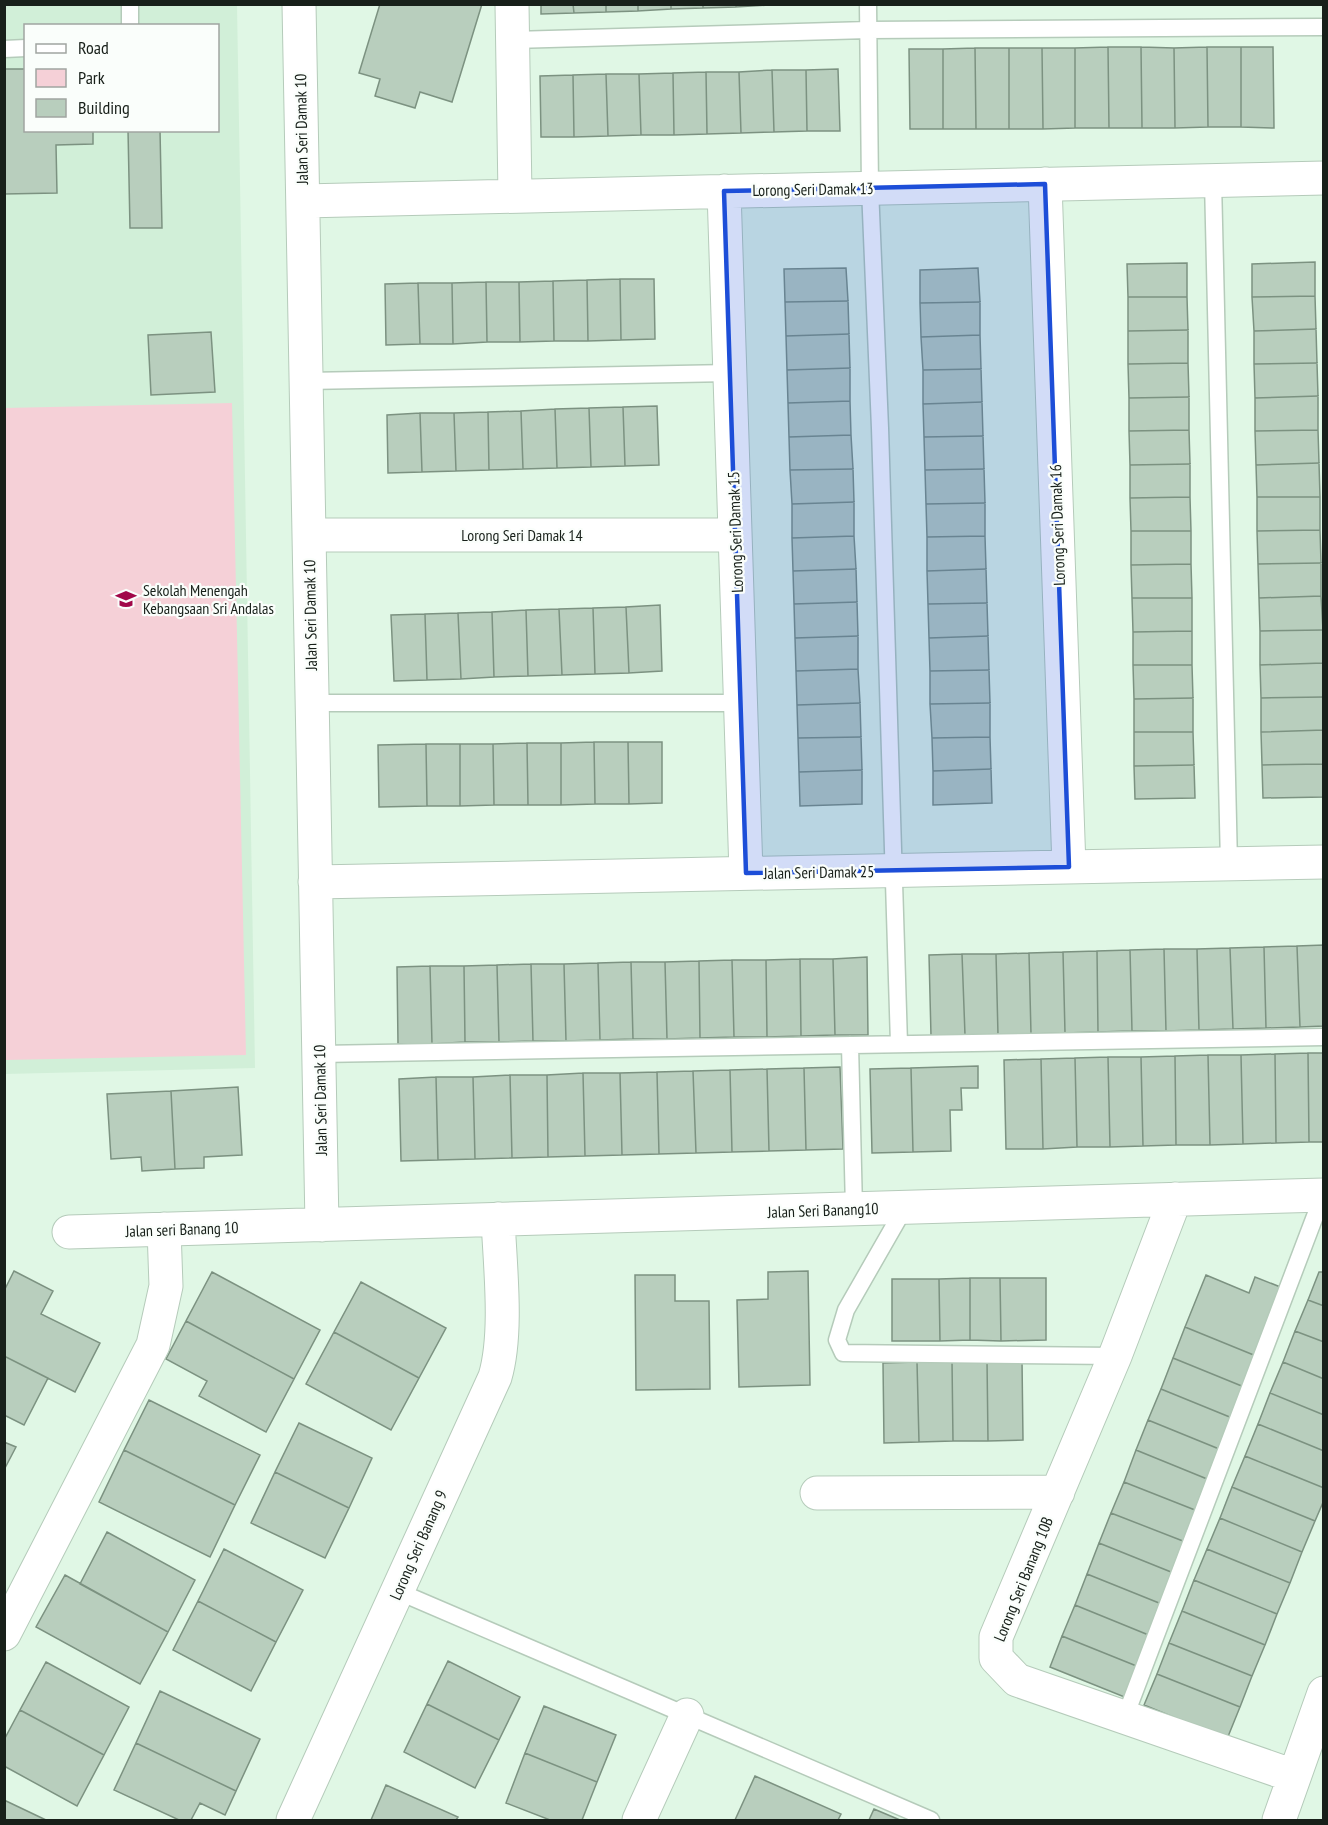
<svg xmlns="http://www.w3.org/2000/svg" width="1328" height="1825" font-family="'PT Sans Narrow',sans-serif">
  <style>
    .built { fill: #d1efd8; fill-rule: evenodd }
    .green { fill: #f5d0d7 }
    .building { fill: #b8cebd; stroke: #7c9281; stroke-width: 1.5 }
    .lines { fill: none; stroke-linecap: round; stroke-linejoin: round }
    .service-casing { stroke: #b5cbba; stroke-width: 19 }
    .minor-casing { stroke: #b5cbba; stroke-width: 35 }
    .service { stroke: #fff; stroke-width: 16 }
    .minor { stroke: #fff; stroke-width: 33 }
    .marked { fill: #1d4ed8; fill-opacity: 0.2; stroke: #1d4ed8; stroke-width: 4.5; stroke-linejoin: round }
    .labels { text-anchor: middle; dominant-baseline: central; stroke-width: 4.5; stroke-linejoin: round; paint-order: stroke }
    .street-label { font-size: 16px; fill: #18201a; stroke: #fafefb }
    .poi-label { font-size: 16px; fill: #18201a; stroke: #fafefb; text-anchor: start }
  </style>
  <rect width="100%" height="100%" fill="#e0f7e5"/>
  <path class="built" d="M4 5H237L255 1068 5 1074ZM26 26H218V130H26Z"/>
  <path class="green" d="M232 403 246 1055 5 1060V408Z"/>
  <path class="building" d="M380 4H482L452 102 420 92 415 108 375 96 380 79 359 73Z
    M541 4H573L574 13 541 14Z
    M573 4H606V12L574 13Z
    M606 4H638V11L606 12Z
    M638 4H671V9L638 11Z
    M671 4H703V8L671 9Z
    M703 4H736V7L703 8Z
    M736 4H768V5L736 7Z
    M1108 47 1109 128H1075V48Z
    M1108 47H1141L1142 128H1109Z
    M1141 47 1174 48 1175 128H1142Z
    M1207 47 1208 127 1175 128 1174 48Z
    M1207 47H1241V127H1208Z
    M1241 47H1273L1274 128 1241 127Z
    M975 48 976 129H943V49Z
    M975 48H1009V129H976Z
    M1009 48H1042L1043 129H1009Z
    M1042 48H1075V128L1043 129Z
    M909 49H943V129H910Z
    M4 69H26V130H93V144L56 145 57 193 4 194Z
    M838 69 840 131H807L806 70Z
    M772 70H806L807 131 774 132Z
    M772 70 774 132 741 133 739 72Z
    M706 72H739L741 133 707 134Z
    M706 72 707 134 674 135 673 73Z
    M673 73 674 135H641L639 74Z
    M606 74H639L641 135 608 136Z
    M606 74 608 136 574 137 573 75Z
    M573 75 574 137H541L540 76Z
    M128 130H160L162 228H130Z
    M1315 262V296L1252 297V264Z
    M1187 263V297H1128L1127 264Z
    M846 268 848 301 785 302 784 269Z
    M978 268 980 302 920 303V270Z
    M620 279 621 340 588 341 587 280Z
    M620 279H654L655 339 621 340Z
    M587 280 588 341H554L553 281Z
    M553 281 554 341 520 342 519 282Z
    M486 282 487 342 453 344 452 283Z
    M486 282H519L520 342H487Z
    M418 283 420 344 386 345 385 284Z
    M418 283H452L453 344H420Z
    M1315 296 1316 329 1254 331 1252 297Z
    M1128 297H1187L1188 330 1128 331Z
    M848 301 849 334 786 336 785 302Z
    M980 302V335L921 337 920 303Z
    M1316 329 1317 363 1254 364V331Z
    M1188 330V363L1128 364V331Z
    M211 332 215 392 151 395 148 335Z
    M849 334 850 368 787 370 786 336Z
    M980 335 981 369 923 370 921 337Z
    M1188 363 1189 397 1129 398 1128 364Z
    M1317 363 1318 396 1255 398 1254 364Z
    M850 368V401L788 403 787 370Z
    M981 369 982 402 923 404V370Z
    M1318 396V430L1255 431V398Z
    M1189 397V430L1129 431V398Z
    M850 401 851 435 789 437 788 403Z
    M982 402 983 436 924 437 923 404Z
    M657 406 659 465 625 466 623 407Z
    M623 407 625 466 591 467 589 408Z
    M589 408 591 467 557 468 555 409Z
    M555 409 557 468 523 469 521 411Z
    M521 411 523 469 489 470 488 412Z
    M488 412 489 470 456 471 454 413Z
    M420 413H454L456 471 422 472Z
    M420 413 422 472 388 473 387 415Z
    M1189 430 1190 464 1130 465 1129 431Z
    M1318 430 1319 463 1256 465 1255 431Z
    M851 435 853 469 790 470 789 437Z
    M983 436 984 469 925 470 924 437Z
    M1319 463 1320 497H1257L1256 465Z
    M1190 464V497L1130 498V465Z
    M853 469 854 502 792 504 790 470Z
    M984 469 985 503 926 504 925 470Z
    M1190 497 1191 531H1131L1130 498Z
    M1257 497H1320V530L1257 531Z
    M854 502V536L792 538V504Z
    M985 503V536L927 537 926 504Z
    M1320 530 1321 563 1258 564 1257 531Z
    M1131 531H1191V564L1131 565Z
    M854 536 856 569 793 571 792 538Z
    M985 536 986 569 927 571V537Z
    M1321 563V596L1259 598 1258 564Z
    M1191 564 1192 598H1132L1131 565Z
    M856 569 857 602 794 604 793 571Z
    M986 569 987 603 928 604 927 571Z
    M1321 596 1323 630 1260 631 1259 598Z
    M1132 598H1192V631L1133 632Z
    M857 602 858 636 795 638 794 604Z
    M987 603 988 636 929 638 928 604Z
    M660 605 662 671 629 673 626 607Z
    M626 607 629 673 595 674 593 608Z
    M593 608 595 674 562 675 559 609Z
    M559 609 562 675 528 676 526 610Z
    M526 610 528 676 494 677 492 612Z
    M492 612 494 677 461 679 458 613Z
    M458 613 461 679 427 680 425 614Z
    M425 614 427 680 394 681 391 615Z
    M1323 630V663L1260 665V631Z
    M1192 631V665H1133V632Z
    M858 636V669L796 671 795 638Z
    M988 636 989 670 930 671 929 638Z
    M1323 663 1324 697 1261 698 1260 665Z
    M1133 665H1192L1193 698 1134 699Z
    M858 669 860 703 797 705 796 671Z
    M989 670 990 703 930 704V671Z
    M1324 697V730L1261 732V698Z
    M1193 698V732H1134V699Z
    M860 703 861 737 798 738 797 705Z
    M990 703V737L932 738 930 704Z
    M1324 730V764L1262 765 1261 732Z
    M1134 732H1193L1194 765 1134 766Z
    M861 737 862 770 799 772 798 738Z
    M990 737 991 769 933 771 932 738Z
    M594 742H628L629 804H595Z
    M594 742 595 804 561 805V743Z
    M628 742H662V803L629 804Z
    M527 743H561V805H528Z
    M527 743 528 805H494L493 744Z
    M426 744H460V806H427Z
    M426 744 427 806 379 807 378 745Z
    M460 744H493L494 805 460 806Z
    M1324 764V797L1263 798 1262 765Z
    M1194 765 1195 798 1135 799 1134 766Z
    M991 769 992 803 933 805V771Z
    M862 770V804L800 806 799 772Z
    M1324 945V1026L1300 1027 1297 946Z
    M1297 946 1300 1027 1266 1028 1264 947Z
    M1264 947 1266 1028 1233 1029 1230 948Z
    M1230 948 1233 1029 1199 1030 1197 949Z
    M1164 949 1166 1031H1132L1130 950Z
    M1164 949H1197L1199 1030 1166 1031Z
    M1130 950 1132 1031 1098 1032 1097 951Z
    M1097 951 1098 1032 1065 1033 1063 952Z
    M1063 952 1065 1033 1031 1034 1029 953Z
    M1029 953 1031 1034 998 1035 996 954Z
    M962 954 965 1035 931 1036 929 955Z
    M962 954H996L998 1035H965Z
    M867 957 868 1035H835L833 959Z
    M800 959H833L835 1035 801 1036Z
    M800 959 801 1036 767 1037 766 960Z
    M732 960H766L767 1037H734Z
    M732 960 734 1037 700 1038 699 961Z
    M699 961 700 1038 667 1039 665 962Z
    M631 962H665L667 1039H633Z
    M631 962 633 1039 600 1040 598 963Z
    M598 963 600 1040 566 1041 564 964Z
    M531 964H564L566 1041H533Z
    M531 964 533 1041 499 1042 497 965Z
    M497 965 499 1042H465L464 966Z
    M430 966H464L465 1042 432 1044Z
    M430 966 432 1044H398L397 967Z
    M1308 1053H1324V1142H1309Z
    M1308 1053 1309 1142 1276 1143 1275 1054Z
    M1275 1054 1276 1143 1243 1144 1241 1055Z
    M1208 1055H1241L1243 1144 1210 1145Z
    M1208 1055 1210 1145H1176L1175 1056Z
    M1175 1056 1176 1145 1143 1146 1141 1057Z
    M1108 1057H1141L1143 1146 1110 1147Z
    M1108 1057 1110 1147H1077L1075 1058Z
    M1075 1058 1077 1147 1043 1149 1041 1059Z
    M1041 1059 1043 1149H1006L1004 1060Z
    M978 1066V1088H961L962 1110H950L951 1151 913 1152 911 1068Z
    M840 1067 843 1149 806 1150 804 1068Z
    M804 1068 806 1150 769 1151 767 1069Z
    M911 1068 913 1152 872 1153 870 1069Z
    M767 1069 769 1151 732 1152 730 1070Z
    M730 1070 732 1152 696 1153 693 1071Z
    M693 1071 696 1153 659 1154 657 1072Z
    M657 1072 659 1154 622 1155 620 1073Z
    M583 1073H620L622 1155 585 1156Z
    M583 1073 585 1156 548 1157 547 1075Z
    M510 1075H547L548 1157 512 1158Z
    M510 1075 512 1158 475 1159 473 1077Z
    M436 1077H473L475 1159 438 1160Z
    M436 1077 438 1160 401 1161 399 1079Z
    M238 1087 242 1155 204 1157V1168L175 1169 171 1091Z
    M171 1091 175 1169 142 1171 141 1157 111 1159 107 1094Z
    M14 1271 53 1291 41 1314 100 1343 75 1392 4 1356V1291Z
    M808 1271 810 1385 739 1387 737 1300 768 1299V1272Z
    M212 1272 320 1330 294 1379 186 1321Z
    M1319 1272H1324V1306L1308 1300Z
    M635 1275H675V1301H709L710 1389 636 1390Z
    M1206 1275 1249 1293 1255 1277 1288 1290 1261 1358 1185 1327Z
    M970 1278V1340L940 1341 939 1279Z
    M970 1278H1000L1001 1341 970 1340Z
    M1000 1278H1046V1340L1001 1341Z
    M892 1279H939L940 1341H892Z
    M361 1282 446 1328 419 1378 334 1332Z
    M1308 1300 1324 1306V1342L1295 1331Z
    M186 1321 294 1379 266 1432 199 1396 207 1381 166 1359Z
    M1185 1327 1261 1358 1249 1389 1173 1358Z
    M1295 1331 1324 1342V1379L1283 1362Z
    M334 1332 419 1378 391 1430 306 1384Z
    M4 1356 48 1378 24 1425 4 1415Z
    M1173 1358 1249 1389 1237 1420 1161 1389Z
    M987 1360H1022L1023 1440 988 1441Z
    M987 1360 988 1441H953L952 1361Z
    M952 1361 953 1441 919 1442 917 1362Z
    M917 1362 919 1442 884 1443 883 1363Z
    M1283 1362 1324 1379V1415L1270 1393Z
    M1161 1389 1237 1420 1224 1451 1148 1420Z
    M1270 1393 1324 1415V1451L1258 1424Z
    M149 1400 260 1455 235 1505 124 1450Z
    M1148 1420 1224 1451 1212 1481 1136 1450Z
    M299 1423 372 1458 349 1508 275 1472Z
    M1258 1424 1324 1451V1488L1245 1456Z
    M4 1442 16 1447 4 1470Z
    M124 1450 235 1505 210 1557 99 1502Z
    M1136 1450 1212 1481 1200 1512 1124 1482Z
    M1245 1456 1324 1488V1500L1315 1521 1232 1487Z
    M275 1472 349 1508 325 1558 251 1523Z
    M1124 1482 1200 1512 1188 1543 1111 1513Z
    M1232 1487 1315 1521 1302 1552 1220 1518Z
    M1111 1513 1188 1543 1176 1574 1099 1543Z
    M1220 1518 1302 1552 1290 1583 1207 1549Z
    M107 1532 195 1580 168 1632 80 1584Z
    M1099 1543 1176 1574 1164 1605 1087 1574Z
    M224 1549 303 1590 276 1642 198 1601Z
    M1207 1549 1290 1583 1277 1614 1194 1580Z
    M1087 1574 1164 1605 1151 1636 1075 1605Z
    M65 1575 168 1632 140 1684 36 1627Z
    M1194 1580 1277 1614 1265 1645 1182 1611Z
    M198 1601 276 1642 251 1691 173 1650Z
    M1075 1605 1151 1636 1139 1667 1062 1636Z
    M1182 1611 1265 1645 1252 1676 1169 1643Z
    M1062 1636 1139 1667 1127 1698 1050 1667Z
    M1169 1643 1252 1676 1240 1707 1157 1674Z
    M448 1661 520 1697 499 1740 427 1704Z
    M46 1662 129 1707 104 1755 20 1710Z
    M1157 1674 1240 1707 1227 1739 1144 1705Z
    M160 1691 260 1739 236 1791 136 1743Z
    M427 1704 499 1740 475 1788 404 1752Z
    M544 1706 616 1735 597 1782 525 1753Z
    M20 1710 104 1755 77 1806 4 1766V1740Z
    M136 1743 236 1791 225 1815 200 1803 191 1820H179L114 1790Z
    M525 1753 597 1782 582 1820H550L506 1803Z
    M755 1776 841 1814 838 1820H735Z
    M386 1785 458 1817 456 1820H371Z
    M4 1800 46 1820H4Z
    M874 1809 900 1820H869Z"/>
  <g class="lines">
    <g class="service-casing">
      <path id="service" d="M130 4V26
        M868 4 870 188 880 428 899 1044
        M513 40 868 30 1324 27
        M4 49 26 48
        M1213 181 1229 864
        M306 381 730 373
        M312 703H741
        M850 1045 854 1209
        M319 1054 1324 1037
        M905 1207 846 1310 837 1340 843 1353 1115 1356
        M397 1591 931 1820
        M1125 1717 1323 1195"/>
    </g>
    <g class="minor-casing">
      <path id="minor" d="M299 4 322 1225
        M512 4 515 196
        M1045 184 1069 867
        M724 191 746 873
        M303 201 1324 178
        M309 535H735
        M315 882 1324 862
        M1175 1199 1115 1356 996 1637V1658L1017 1680 1294 1776
        M69 1232 1324 1195
        M817 1493 1058 1492
        M4 1634 153 1345 166 1286 164 1229
        M293 1820 495 1377C508 1333 500 1266 498 1219
        M639 1820 687 1715
        M1279 1820 1324 1693"/>
    </g>
    <use href="#service" class="service"/>
    <use href="#minor" class="minor"/>
  </g>
  <path class="marked" d="M1045 184 1069 867 746 873 724 191Z"/>
  <defs>
    <g id="school-bare" transform="scale(1.62)"><path d="M0-5L7-2L0 1L-7-2ZM-4 1L0 2.5L4 1V4Q0 6-4 4Z" fill="#a10849" stroke="#fafefb" stroke-width="2.5" paint-order="stroke"/></g>
  </defs>
  <g fill-rule="evenodd">
    <use href="#school-bare" x="126" y="599"/>
  </g>
  <g class="labels">
    <g class="street-label">
      <text transform="translate(301 129) rotate(-91)">Jalan Seri Damak 10</text>
      <text transform="translate(813 189) rotate(-1)">Lorong Seri Damak 13</text>
      <text transform="translate(1057 525) rotate(-92)">Lorong Seri Damak 16</text>
      <text transform="translate(735 532) rotate(-92)">Lorong Seri Damak 15</text>
      <text x="522" y="535">Lorong Seri Damak 14</text>
      <text transform="translate(310 615) rotate(-91)">Jalan Seri Damak 10</text>
      <text transform="translate(819 872) rotate(-1)">Jalan Seri Damak 25</text>
      <text transform="translate(320 1100) rotate(-91)">Jalan Seri Damak 10</text>
      <text transform="translate(823 1210) rotate(-2)">Jalan Seri Banang10</text>
      <text transform="translate(182 1229) rotate(-2)">Jalan seri Banang 10</text>
      <text transform="translate(418 1545) rotate(-66)">Lorong Seri Banang 9</text>
      <text transform="translate(1023 1579) rotate(-68)">Lorong Seri Banang 10B</text>
    </g>
    <g class="poi-label">
      <text x="143" y="590">Sekolah Menengah<tspan x="143" dy="18">Kebangsaan Sri Andalas</tspan></text>
    </g>
  </g>
  <rect width="1328" height="1825" fill="none" stroke="#18201a" stroke-width="12"/>
  <rect x="24" y="24" width="195" height="108" fill="#fafefb" stroke="#a0a5a1" stroke-width="1.5"/>
  <rect x="36" y="44" width="30" height="9" fill="#ffffff" stroke="#a0a5a1" stroke-width="1.5"/>
  <text x="78" y="54" font-size="18" fill="#18201a">Road</text>
  <rect x="36" y="69" width="30" height="18" fill="#f5d0d7" stroke="#a0a5a1" stroke-width="1.5"/>
  <text x="78" y="84" font-size="18" fill="#18201a">Park</text>
  <rect x="36" y="99" width="30" height="18" fill="#b8cebd" stroke="#a0a5a1" stroke-width="1.5"/>
  <text x="78" y="114" font-size="18" fill="#18201a">Building</text>
</svg>
